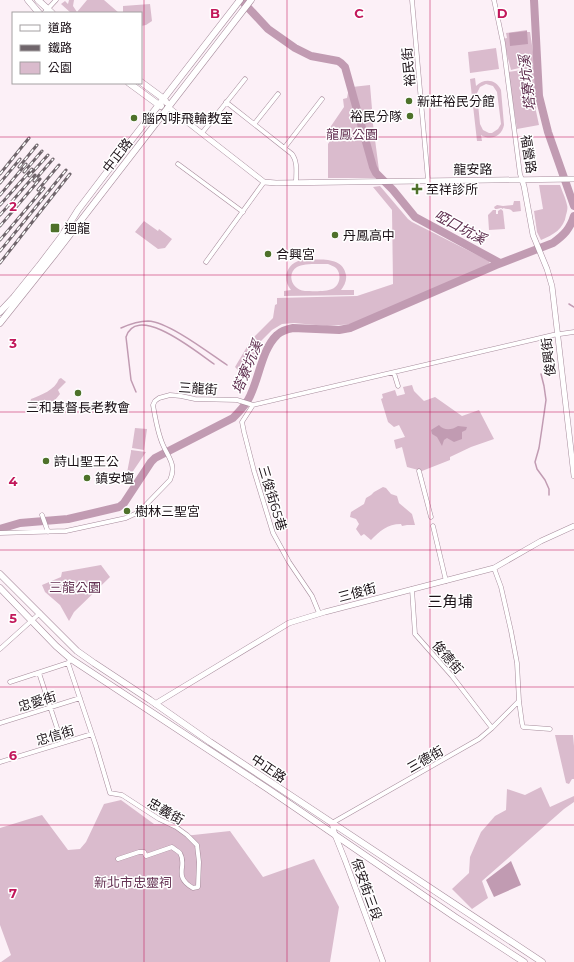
<svg xmlns="http://www.w3.org/2000/svg" width="574" height="962" font-family="Montserrat,'Noto Sans TC',sans-serif">
  <style>
    .green { fill: #dabbcd; fill-rule: evenodd }
    .water { fill: #c19bb2 }
    .lines { fill: none; stroke-linecap: round; stroke-linejoin: round }
    .stream { stroke: #c19bb2; stroke-width: 1.5 }
    .river { stroke: #c19bb2; stroke-width: 8 }
    .minor-casing { stroke: #a68b9b; stroke-width: 5 }
    .tertiary-casing { stroke: #a68b9b; stroke-width: 6 }
    .secondary-casing { stroke: #a68b9b; stroke-width: 7 }
    .primary-casing { stroke: #a68b9b; stroke-width: 7 }
    .minor { stroke: #fff; stroke-width: 4 }
    .tertiary { stroke: #fff; stroke-width: 5 }
    .secondary { stroke: #fff; stroke-width: 6 }
    .primary { stroke: #fff; stroke-width: 6 }
    .rail-casing { stroke: #6f656b; stroke-width: 3 }
    .rail { stroke: #fff; stroke-width: 1.5; stroke-dasharray: 4.5; stroke-linecap: butt }
    .grid { fill: none; stroke: #c2185b; stroke-width: 1; stroke-opacity: 0.55 }
    .poi-dot { fill: #4e712a; stroke: #fff; stroke-width: 1.5 }
    .labels { text-anchor: middle; dominant-baseline: central; stroke-width: 3; stroke-linejoin: round; paint-order: stroke }
    .street-label { font-size: 13px; fill: #1b1117; stroke: #fff }
    .poi-label { font-size: 13px; fill: #1b1117; stroke: #fff; text-anchor: start }
    .park-label { font-size: 13px; fill: #653354; stroke: #fff }
    .water-label { font-size: 14px; font-style: italic; fill: #5c2b4c; stroke: #fff }
    .quarter-label { font-size: 15px; fill: #1b1117; stroke: #fff }
    .grid-label { font-size: 13px; text-anchor: middle; font-weight: bold; fill: #c2185b; stroke: #fff; stroke-width: 3; stroke-linejoin: round; paint-order: stroke }
  </style>
  <rect width="100%" height="100%" fill="#fcf0f7"/>
  <path class="green" d="M69 0H74L73 6 77 12 87 0H104L119 13H71L61 4 65 1 68 4Z
    M150 4 152 21 146 25 141 26V13H123V6Z
    M527 30V32H530L536 72 525 73 523 67 511 70 503 39 507 38 506 33Z
    M496 48 499 69 470 73 468 52Z
    M522 70 523 75 534 73 536 111 539 125 517 129 508 72Z
    M475 78 476 86C484 78 496 79 501 90L504 125C502 136 491 141 481 135L482 141H477L470 79ZM486 84 493 86 497 92 501 124 498 129 492 133H489L483 130 480 124 477 93 480 87Z
    M370 85 372 109H371L379 170 376 168 371 149 366 151 372 171 376 178H328V144L330 141 329 129 344 107 343 99 347 98 348 93 352 87Z
    M539 185H560C562 191 566 199 567 205 568 208 567 212 566 215 564 229 553 235 541 240L537 232 534 211 543 209Z
    M380 186 408 219 412 222 489 261 490 264 489 265 353 324 327 326 294 323 282 324 272 330 260 342 250 371 240 372 235 367 251 340 273 318 275 305 277 304V298L357 296 393 284 392 210 373 187Z
    M514 201H520L521 211 513 212C510 207 505 210 501 208L497 209H495L494 207 497 205 503 206 513 205Z
    M501 209 503 211 505 229 489 230 488 215 493 210H496V214H498V211Z
    M144 221 158 231 159 229 172 239 165 248 158 249 135 232Z
    M301 260C316 260 343 255 346 275 347 281 344 286 341 290H354V295L284 296V291L291 290C282 279 286 264 301 260ZM328 264C330 265 334 266 336 268 342 274 340 286 332 289 326 292 311 291 305 291 292 290 286 274 297 267 303 263 320 264 328 264Z
    M61 378 66 382 58 390 60 394 46 411 41 412 30 403V402L31 399C41 395 55 390 59 379Z
    M412 385 414 391 424 401 435 397 462 416 479 410 494 439 471 447 450 457V460L422 471 407 467 402 447 396 449 394 440 405 437 399 425 394 427 388 422 381 399 383 398 382 394 395 390 397 396 405 394 403 387Z
    M135 428 147 429 144 450 132 448Z
    M131 450 146 452 125 483 131 452Z
    M383 487 386 488 391 494 397 496 399 503 412 514 415 525H407L402 526 401 524C387 524 380 531 371 540L364 534 361 536 356 529 359 524 356 519 350 517 351 512 364 504 366 498 371 495 374 492Z
    M101 565 110 577 74 612 69 621 60 605 45 592 42 585 61 577 62 572Z
    M555 735H573L574 746V779H572L569 784 566 783Z
    M541 787 550 807 574 796V802L564 809 482 881 488 898 472 909 452 889 469 873 470 857 481 832 495 816 506 810 507 789 525 795Z
    M121 800 154 824H179L184 836 230 831 263 877 314 859 339 907 330 962H1L11 955 0 925V828L42 815 68 850 80 849 86 842 104 804Z"/>
  <path class="water" d="M527 31 528 44 510 46 509 33Z
    M439 425C444 431 452 430 458 426L467 427 466 430 462 432V439L454 442 447 438 444 440 442 446 437 437 432 434 431 430Z
    M511 861 521 885 494 897 486 880Z"/>
  <g class="lines">
    <path class="stream" d="M569 304 574 307
      M121 328C130 324 138 321 148 321 169 322 209 353 227 365
      M541 374 544 386 546 400 542 428 539 448 535 462 537 469 545 480 549 489V495
      M136 392 131 380 126 337C137 302 199 354 214 364"/>
    <path class="river" d="M241 0 268 29 295 48 311 56 338 61 341 63 345 67 373 167 376 173 393 190 415 217 500 263
      M534 0 539 96 548 132 574 206
      M0 529 20 523 68 519 119 507 124 503 151 462 155 458 233 418C239 412 244 407 248 400 259 381 261 350 277 335 281 331 288 329 293 328L339 330 350 328 496 265 553 243C564 235 570 229 574 216"/>
    <g class="minor-casing">
      <path id="minor" d="M412 0 428 180
        M494 0 503 43 520 174 522 180
        M44 13 56 0
        M226 102 292 154C298 162 296 173 296 182
        M255 123 278 94
        M202 133 245 79
        M285 147 322 99
        M178 164 243 212
        M206 262 264 182
        M394 373 398 386
        M253 405 242 422 244 432 254 471 273 533 289 562 312 596 319 613
        M419 471 431 517
        M42 515 48 532
        M433 526 446 581
        M0 533 66 531 126 518 139 512 170 480C177 465 168 457 163 445 158 434 155 417 153 405L155 401 159 398 170 395 181 396 195 399 237 400 253 405 553 335 574 332
        M494 568 501 587 511 631 517 663 519 701 522 723 523 727 550 729
        M412 589 415 634 452 676 492 728
        M0 649 40 613
        M71 659 68 663 96 746 110 793 122 795 159 819 176 827 187 835 197 845 199 862 198 887 193 888C172 876 188 866 180 853 178 851 174 849 172 847L146 856 144 852H139L118 859
        M39 673 62 743
        M10 682 68 663
        M0 723 80 698
        M0 762 92 734
        M332 823 479 739 492 728 519 701"/>
    </g>
    <g class="tertiary-casing">
      <path id="tertiary" d="M168 107 264 182 276 183 574 179
        M522 180 524 186 533 235 547 269 552 286 574 476
        M155 704 289 623 325 612 494 568 541 541 574 526
        M332 823 335 835 345 860 383 962"/>
    </g>
    <g class="secondary-casing">
      <path id="secondary" d="M0 574 77 651 94 663 150 700 210 742 542 962
        M0 588 56 646 71 659 268 789 455 917 524 962"/>
    </g>
    <g class="primary-casing">
      <path id="primary" d="M28 0 39 13
        M38 0 52 13
        M141 82 164 99 166 102
        M129 83 159 105 161 106
        M0 312 14 297 39 266 61 237 78 210 116 160 240 0
        M0 323 55 254 251 0"/>
    </g>
    <use href="#minor" class="minor"/>
    <use href="#tertiary" class="tertiary"/>
    <use href="#secondary" class="secondary"/>
    <use href="#primary" class="primary"/>
    <g class="rail-casing">
      <path id="rail" d="M19 167 37 145
        M24 172 42 151
        M0 174 29 138
        M29 176 48 155
        M34 181 53 159
        M0 183 20 159
        M38 190 59 165
        M0 195 26 164
        M0 205 32 169
        M0 215 35 175
        M0 226 40 179
        M0 240 44 188
        M0 251 66 170
        M0 263 70 174"/>
    </g>
    <use href="#rail" class="rail"/>
  </g>
  <path class="grid" d="M144 0V962M287 0V962M430 0V962M0 137H574M0 275H574M0 412H574M0 550H574M0 687H574M0 825H574"/>
  <g class="poi-dot">
    <circle cx="409" cy="101" r="4"/>
    <circle cx="410" cy="116" r="4"/>
    <circle cx="134" cy="118" r="4"/>
    <path d="M415 183h4v4h4v4h-4v4h-4v-4h-4v-4h4z"/>
    <rect x="50" y="223" width="10" height="10" rx="2"/>
    <circle cx="335" cy="235" r="4"/>
    <circle cx="268" cy="254" r="4"/>
    <circle cx="78" cy="393" r="4"/>
    <circle cx="46" cy="461" r="4"/>
    <circle cx="87" cy="478" r="4"/>
    <circle cx="127" cy="511" r="4"/>
  </g>
  <g class="labels">
    <g class="street-label">
      <text transform="translate(408 67) rotate(-95)">裕民街</text>
      <text transform="translate(529 154) rotate(81)">福營路</text>
      <text transform="translate(117 155) rotate(-52)">中正路</text>
      <text transform="translate(473 169) rotate(-1)">龍安路</text>
      <text transform="translate(548 357) rotate(-97)">俊興街</text>
      <text transform="translate(198 388) rotate(4)">三龍街</text>
      <text transform="translate(273 498) rotate(73)">三俊街65巷</text>
      <text transform="translate(357 592) rotate(-15)">三俊街</text>
      <text transform="translate(448 657) rotate(49)">俊德街</text>
      <text transform="translate(37 701) rotate(-17)">忠愛街</text>
      <text transform="translate(55 735) rotate(-17)">忠信街</text>
      <text transform="translate(425 759) rotate(-30)">三德街</text>
      <text transform="translate(269 768) rotate(34)">中正路</text>
      <text transform="translate(166 811) rotate(30)">忠義街</text>
      <text transform="translate(367 889) rotate(70)">保安街三段</text>
    </g>
    <g class="poi-label">
      <text x="417" y="101">新莊裕民分館</text>
      <text x="402" y="116" text-anchor="end">裕民分隊</text>
      <text x="142" y="118">腦內啡飛輪教室</text>
      <text x="426" y="189">至祥診所</text>
      <text x="64" y="228">迴龍</text>
      <text x="343" y="235">丹鳳高中</text>
      <text x="276" y="254">合興宮</text>
      <text x="78" y="407" text-anchor="middle">三和基督長老教會</text>
      <text x="54" y="461">詩山聖王公</text>
      <text x="95" y="478">鎮安壇</text>
      <text x="135" y="511">樹林三聖宮</text>
    </g>
    <g class="park-label">
      <text x="352" y="134">龍鳳公園</text>
      <text x="75" y="587">三龍公園</text>
      <text x="133" y="882">新北市忠靈祠</text>
    </g>
    <g class="water-label">
      <text transform="translate(527 83) rotate(-96)">塔寮坑溪</text>
      <text transform="translate(460 227) rotate(28)">啞口坑溪</text>
      <text transform="translate(247 367) rotate(-67)">塔寮坑溪</text>
    </g>
    <g class="quarter-label">
      <text x="450" y="601">三角埔</text>
    </g>
  </g>
  <g class="grid-label">
    <text x="215" y="18">B</text>
    <text x="359" y="18">C</text>
    <text x="502" y="18">D</text>
    <text x="13" y="211">2</text>
    <text x="13" y="348">3</text>
    <text x="13" y="486">4</text>
    <text x="13" y="623">5</text>
    <text x="13" y="760">6</text>
    <text x="13" y="898">7</text>
  </g>
  <rect x="12" y="12" width="130" height="72" fill="#ffffff" stroke="#a4a0a2"/>
  <rect x="20" y="25" width="20" height="6" fill="#ffffff" stroke="#a4a0a2"/>
  <text x="48" y="32" font-size="12" fill="#1b1117">道路</text>
  <rect x="20" y="45" width="20" height="6" fill="#6f656b" stroke="#a4a0a2"/>
  <text x="48" y="52" font-size="12" fill="#1b1117">鐵路</text>
  <rect x="20" y="62" width="20" height="12" fill="#dabbcd" stroke="#a4a0a2"/>
  <text x="48" y="72" font-size="12" fill="#1b1117">公園</text>
</svg>
